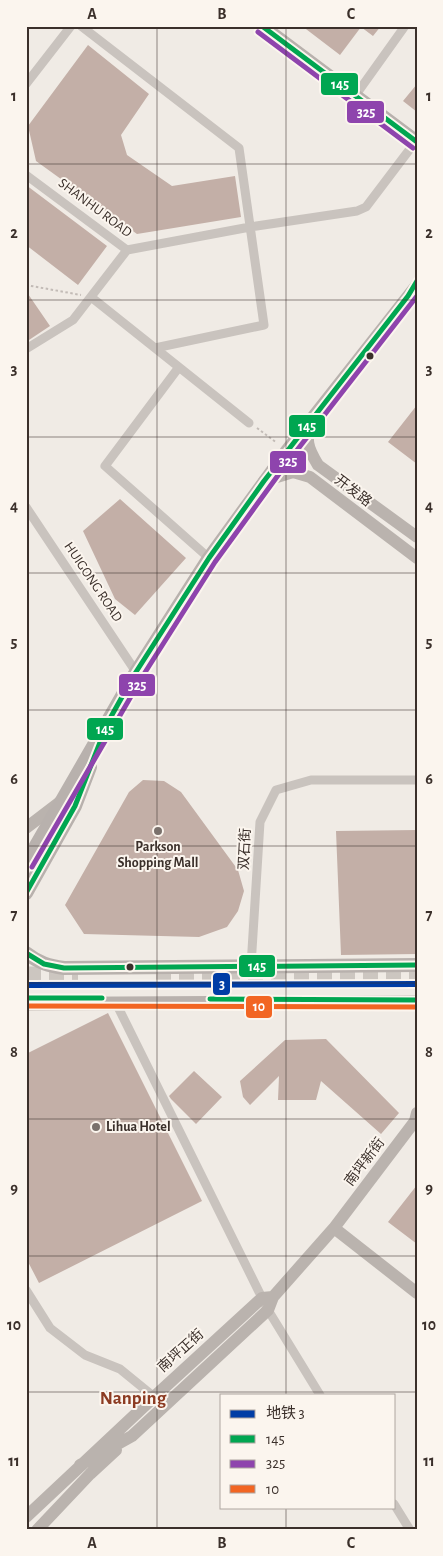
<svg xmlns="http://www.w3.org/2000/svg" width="443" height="1556" font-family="'Alegreya Sans','Noto Sans SC',sans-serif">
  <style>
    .building { fill: #c3afa7 }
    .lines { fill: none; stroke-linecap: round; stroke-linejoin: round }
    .highway-tunnel { stroke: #ccc6c0; stroke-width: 15; stroke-dasharray: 15 8; stroke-linecap: butt }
    .path { stroke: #c2bbb6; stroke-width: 2; stroke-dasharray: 2.5 2.5; stroke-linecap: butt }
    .street { stroke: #c9c3be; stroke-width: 9 }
    .secondary { stroke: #bab3ae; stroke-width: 12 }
    .primary { stroke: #b8b1ad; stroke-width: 14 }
    .bus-1-casing { stroke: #fbf5ee; stroke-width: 9 }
    .bus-2-casing { stroke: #fbf5ee; stroke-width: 9 }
    .bus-3-casing { stroke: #fbf5ee; stroke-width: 9 }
    .bus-1 { stroke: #00a651; stroke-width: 5 }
    .bus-2 { stroke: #8e44ad; stroke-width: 5 }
    .bus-3 { stroke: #f26522; stroke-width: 5 }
    .metro-1-casing { stroke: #fbf5ee; stroke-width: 10 }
    .metro-1 { stroke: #003da5; stroke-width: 6 }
    .grid { fill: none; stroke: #3b302b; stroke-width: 1; stroke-opacity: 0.55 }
    .bus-dot { fill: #3b302b; stroke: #fbf5ee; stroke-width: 2 }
    .poi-dot { fill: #7a716c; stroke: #fbf5ee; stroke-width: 2 }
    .labels { text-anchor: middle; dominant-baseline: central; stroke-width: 4; stroke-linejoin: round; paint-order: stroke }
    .street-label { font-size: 14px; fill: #3b302b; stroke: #fbf5ee }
    .poi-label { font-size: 14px; font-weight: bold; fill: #3b302b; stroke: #fbf5ee }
    .district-label { font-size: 19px; font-weight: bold; fill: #8c3b22; stroke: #fbf5ee }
    .line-badge { stroke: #fbf5ee; stroke-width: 2 }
    .badge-label { font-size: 14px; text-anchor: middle; font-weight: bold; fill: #fff }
    .neatline { fill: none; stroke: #3b302b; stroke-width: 2 }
    .grid-label { font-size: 16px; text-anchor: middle; font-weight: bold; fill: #3b302b }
  </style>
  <rect width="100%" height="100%" fill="#f0ebe5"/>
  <path class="building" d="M302 26H381L373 36 361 27 340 55Z
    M88 45 149 94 121 135 127 155 172 186 235 176 241 217 137 234 36 161 28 126Z
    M417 84V112L403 101Z
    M26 185 107 246 78 285 26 245Z
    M26 291 50 326 26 342Z
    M417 405V464L388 442Z
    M120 499 186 558 135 615 115 599 83 531Z
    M143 780 164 781 181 792 238 870 244 891 238 911 227 927 199 937 84 934 65 905 129 792Z
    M417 830V954L341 955 336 831Z
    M108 1013 202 1201 39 1283 26 1258V1054Z
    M326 1039 399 1113 381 1134 321 1081 316 1100H278L279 1076 250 1105 243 1097 240 1081 285 1040Z
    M194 1071 222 1097 196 1124 171 1099 169 1096Z
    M417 1185V1244L388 1222Z"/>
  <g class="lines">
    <path class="highway-tunnel" d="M26 974H78
      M156 974H417"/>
    <path class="path" d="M26 285 81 295
      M257 428 277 443"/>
    <path class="street" d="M81 26 239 148 264 325 155 348
      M26 84 71 26
      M355 96 405 26
      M26 175 127 250 73 320 26 349
      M127 250 250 227 357 211 366 207 416 141
      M91 297 249 423
      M179 367 105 466 209 558
      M26 507 136 672
      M251 966 260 822 276 790 311 780H417
      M116 1003 268 1310 320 1395
      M26 1290 50 1328 85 1355 120 1369 158 1400
      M394 1504 410 1530"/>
    <path class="secondary" d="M312 420C305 440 307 447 318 465L417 537
      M264 481 293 472 310 477 417 558
      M26 828 60 802
      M417 1113 415 1121 334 1228 417 1293
      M80 1465 132 1436 268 1310 273 1297 334 1228
      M26 1517 154 1397 262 1298 273 1297
      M37 1530 90 1474 116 1450"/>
    <path class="primary" d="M262 26 417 142
      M26 863 136 672 209 558 287 451 417 286
      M26 893 75 806 90 767
      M26 953C39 963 49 966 64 968L417 965
      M26 1004 417 1002"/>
    <g class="bus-1-casing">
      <path id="bus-1" d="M262 26 417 142
        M26 893 75 806 108 722 136 672 209 558 264 481 408 296 417 281
        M26 953 44 964 64 968 417 965
        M26 998H102
        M210 999 417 1000"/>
    </g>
    <g class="bus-2-casing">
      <path id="bus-2" d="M258 32 413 148
        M32 867 144 674 215 562 287 463 417 296"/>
    </g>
    <g class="bus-3-casing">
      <path id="bus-3" d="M26 1006 417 1007"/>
    </g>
    <use href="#bus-1" class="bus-1"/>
    <use href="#bus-2" class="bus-2"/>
    <use href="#bus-3" class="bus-3"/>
    <g class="metro-1-casing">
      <path id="metro-1" d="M26 985 417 984"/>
    </g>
    <use href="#metro-1" class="metro-1"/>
  </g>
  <path class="grid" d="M157 26V1530M286 26V1395M26 164H417M26 300H417M26 437H417M26 573H417M26 710H417M26 846H417M26 983H417M26 1119H417M26 1256H417M26 1392H417M286 1507V1530"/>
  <g class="bus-dot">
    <circle cx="370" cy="356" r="4.5"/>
    <circle cx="130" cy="967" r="4.5"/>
  </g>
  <g class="poi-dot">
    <circle cx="158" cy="831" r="5"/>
    <circle cx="96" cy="1127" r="5"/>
  </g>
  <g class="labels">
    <g class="street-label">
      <text transform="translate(95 208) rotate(37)">SHANHU ROAD</text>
      <text transform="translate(353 491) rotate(37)">开发路</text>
      <text transform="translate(93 582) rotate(56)">HUIGONG ROAD</text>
      <text transform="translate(245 849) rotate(-87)">双石街</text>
      <text transform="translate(365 1162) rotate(-53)">南坪新街</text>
      <text transform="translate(181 1351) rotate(-42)">南坪正街</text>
    </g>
    <g class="poi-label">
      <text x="158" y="847">Parkson<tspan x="158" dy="16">Shopping Mall</tspan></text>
      <text x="106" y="1127" text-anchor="start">Lihua Hotel</text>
    </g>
    <g class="district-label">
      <text x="133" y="1398">Nanping</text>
    </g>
  </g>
  <g class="line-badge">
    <rect x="320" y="72" width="39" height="24" rx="5" fill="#00a651"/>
    <rect x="346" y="100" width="39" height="24" rx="5" fill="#8e44ad"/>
    <rect x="288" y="414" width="38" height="24" rx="5" fill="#00a651"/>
    <rect x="269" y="450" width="38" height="24" rx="5" fill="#8e44ad"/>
    <rect x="118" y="673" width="38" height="24" rx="5" fill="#8e44ad"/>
    <rect x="86" y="717" width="38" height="24" rx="5" fill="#00a651"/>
    <rect x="238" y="954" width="38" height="24" rx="5" fill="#00a651"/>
    <rect x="212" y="972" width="19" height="24" rx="5" fill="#003da5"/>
    <rect x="245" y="995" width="28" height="24" rx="5" fill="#f26522"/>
  </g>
  <g class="badge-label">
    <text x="340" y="89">145</text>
    <text x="366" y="117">325</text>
    <text x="307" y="431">145</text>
    <text x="288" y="466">325</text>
    <text x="137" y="690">325</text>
    <text x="105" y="734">145</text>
    <text x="257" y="971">145</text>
    <text x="222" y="989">3</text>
    <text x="259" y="1011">10</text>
  </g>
  <rect width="443" height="1556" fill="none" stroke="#fbf5ee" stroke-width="55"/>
  <rect x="220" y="1394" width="175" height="115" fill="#fbf5ee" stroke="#aea6a0"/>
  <rect x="230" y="1410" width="25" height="8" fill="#003da5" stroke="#aea6a0"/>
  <text x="266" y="1418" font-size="15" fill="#3b302b">地铁 3</text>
  <rect x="230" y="1435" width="25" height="8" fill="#00a651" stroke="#aea6a0"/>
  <text x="266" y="1444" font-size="15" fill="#3b302b">145</text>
  <rect x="230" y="1460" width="25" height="8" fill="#8e44ad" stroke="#aea6a0"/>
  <text x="266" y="1468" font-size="15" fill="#3b302b">325</text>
  <rect x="230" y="1485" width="25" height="8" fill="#f26522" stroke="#aea6a0"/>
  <text x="266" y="1494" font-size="15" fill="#3b302b">10</text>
  <rect x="28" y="28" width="388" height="1500" class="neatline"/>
  <g class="grid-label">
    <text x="92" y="19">A</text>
    <text x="222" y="19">B</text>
    <text x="351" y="19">C</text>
    <text x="14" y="101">1</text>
    <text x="429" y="101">1</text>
    <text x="14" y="238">2</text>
    <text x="429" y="238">2</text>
    <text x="14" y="374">3</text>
    <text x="429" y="374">3</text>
    <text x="14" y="511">4</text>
    <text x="429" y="511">4</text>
    <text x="14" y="647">5</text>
    <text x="429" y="647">5</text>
    <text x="14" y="784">6</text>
    <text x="429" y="784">6</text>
    <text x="14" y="920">7</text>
    <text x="429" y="920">7</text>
    <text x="14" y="1057">8</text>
    <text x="429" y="1057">8</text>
    <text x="14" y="1193">9</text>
    <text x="429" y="1193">9</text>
    <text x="14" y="1330">10</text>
    <text x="429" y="1330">10</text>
    <text x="14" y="1466">11</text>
    <text x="429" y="1466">11</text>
    <text x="92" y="1548">A</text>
    <text x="222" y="1548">B</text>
    <text x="351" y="1548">C</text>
  </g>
</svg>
